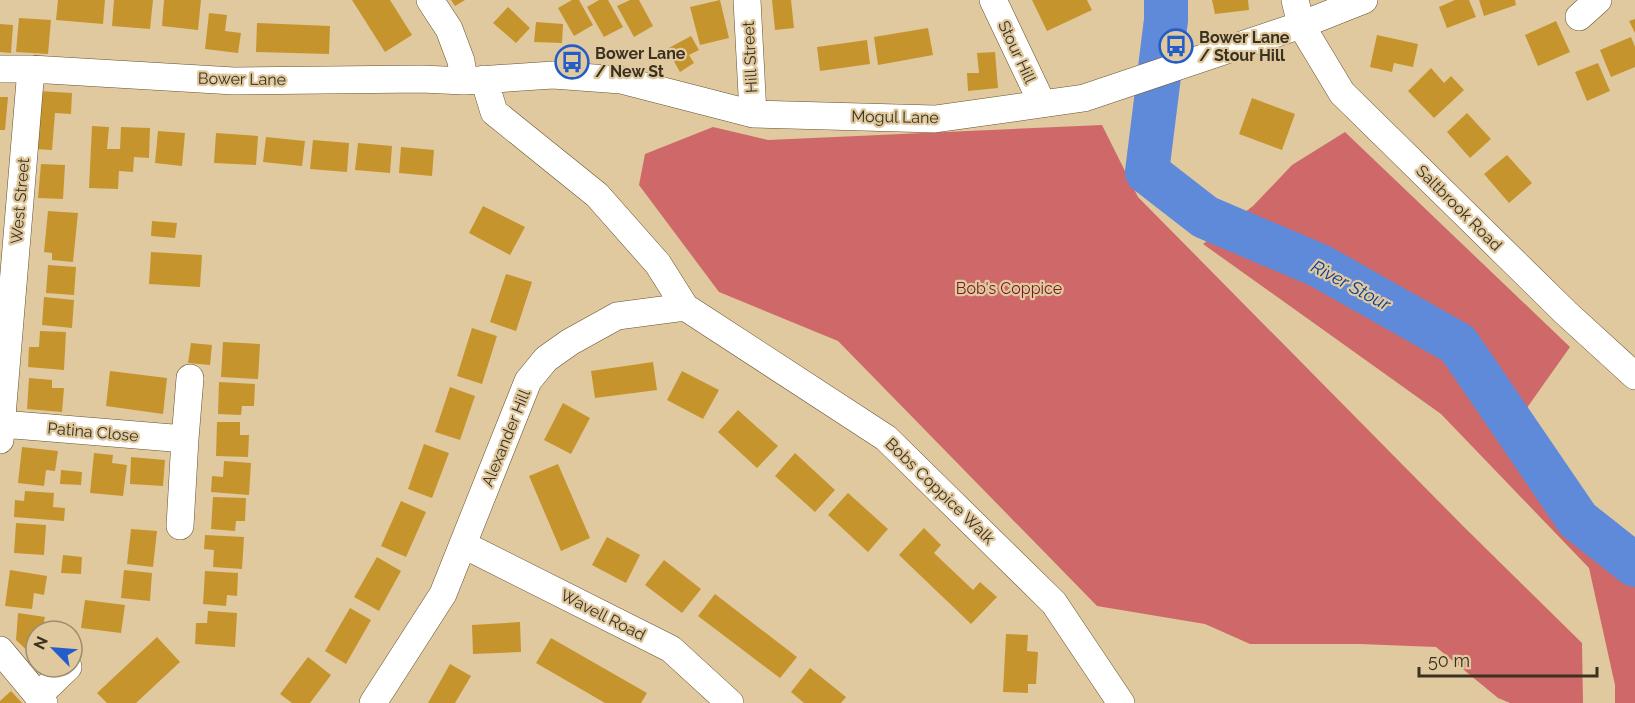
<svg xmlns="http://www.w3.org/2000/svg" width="1635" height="703" font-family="Raleway,sans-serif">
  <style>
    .forest { fill: #cf6969 }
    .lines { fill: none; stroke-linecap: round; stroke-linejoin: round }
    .river { stroke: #5e8ad9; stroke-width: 44 }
    .building { fill: #c6942d }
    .minor-casing { stroke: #66512b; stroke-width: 28 }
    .minor { stroke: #fff; stroke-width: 27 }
    .labels { text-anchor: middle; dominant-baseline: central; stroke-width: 4.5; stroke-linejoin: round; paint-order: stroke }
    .poi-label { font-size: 16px; font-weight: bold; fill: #3a3120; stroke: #e0c99f; text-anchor: start }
    .street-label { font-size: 16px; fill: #3a3120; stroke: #e0c99f }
    .park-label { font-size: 16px; fill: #751821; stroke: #e0c99f }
    .water-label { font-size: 18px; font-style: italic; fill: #093d98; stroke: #e0c99f }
  </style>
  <rect width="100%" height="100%" fill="#e0c99f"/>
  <path class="forest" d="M1102 125 1138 197 1464 527 1582 643 1583 703H1510L1498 698 1436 647 1359 644H1250L1205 624 1097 606 838 341 719 292 639 185 645 154 713 127 768 140Z
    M1345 132 1570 347 1514 426 1578 520 1635 565V703H1615V685L1589 568 1441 414 1203 244 1253 206 1292 165Z"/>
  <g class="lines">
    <path class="river" d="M1166 0V20L1147 172 1205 217 1320 266 1458 344 1578 520 1635 565"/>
  </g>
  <path class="building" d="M58 0H105L103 24 56 20Z
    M114 0H153L150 29 112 26Z
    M164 0H201L198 30 162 26Z
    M352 0H390L412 35 385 52Z
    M451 0H465L455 6Z
    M572 0H579L593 25 574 36 558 8Z
    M599 0H608L623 27 604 37 587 7Z
    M630 0H639L653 26 634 37 617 6Z
    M720 0 729 38 700 45 690 7Z
    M772 0H791L794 28 775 30Z
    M1032 0H1087L1092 10 1047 31Z
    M1212 0H1248L1249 10 1215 14Z
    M1455 0H1469L1476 17 1447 28 1439 7Z
    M1479 0H1515L1516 5 1484 16Z
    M508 7 530 28 516 43 493 23Z
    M209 13 227 15 225 31 241 33 238 53 205 49Z
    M19 18 51 20 48 54 16 52Z
    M1635 19V33L1629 21Z
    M1556 21 1570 52 1538 66 1525 35Z
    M536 22 563 24 562 43 534 42Z
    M257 23 330 26 329 54 256 52Z
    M0 24 13 25 11 53 0 52Z
    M928 28 933 55 878 65 874 37Z
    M1377 35 1418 44 1413 67 1394 63 1392 72 1370 67Z
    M691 36 699 50 689 55 694 63 680 72 667 49Z
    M1631 37 1635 47V67L1611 77 1600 50Z
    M867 40 870 64 820 71 817 47Z
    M995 52 998 88 968 91 967 73H979L977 53Z
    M1598 63 1610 91 1587 101 1575 72Z
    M1431 68 1444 83 1451 76 1464 90 1434 118 1408 91Z
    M39 91 72 93 71 114 55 113 52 150 35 149Z
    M0 97H8L5 130H0Z
    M1252 98 1295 114 1282 150 1239 134Z
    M1467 113 1491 139 1470 158 1447 132Z
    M92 126 109 127 107 149H120L121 127 150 128 149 158 134 157 133 172 119 171 118 189 89 188Z
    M158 131 185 133 182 166 155 163Z
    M216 133 258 136 256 165 214 163Z
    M266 137 305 141 302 166 263 162Z
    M313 140 349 143 347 172 310 169Z
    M358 143 392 146 390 173 355 170Z
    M401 147 434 150 432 176 399 173Z
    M1507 155 1532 183 1509 203 1484 174Z
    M41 164 65 165 63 199 38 198Z
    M483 206 525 227 510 255 469 233Z
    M48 211 78 213 73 262 52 260V253L44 252Z
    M152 221 177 223 175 238 151 236Z
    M151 252 202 255 200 287 149 284Z
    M48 265 76 267 74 295 46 293Z
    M506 274 532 282 516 331 490 322Z
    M44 297 74 300 72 328 42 325Z
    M472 328 497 336 482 384 457 376Z
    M40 331 66 332 64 370 28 367 29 347H39Z
    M223 342 260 344 258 379 221 377Z
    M191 343 212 345 210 365 188 363Z
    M653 362 657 390 595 398 591 371Z
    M110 371 167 378 163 414 106 406Z
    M682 371 719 390 703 419 667 400Z
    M29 378 52 380V388H64L62 412 27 409Z
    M219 382 255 384 254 406H242L241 415 218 414Z
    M450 387 475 396 460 440 435 432Z
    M563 403 590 418 571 454 544 440Z
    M738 410 778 446 757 468 718 432Z
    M217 422H240V435H249L248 457 216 456Z
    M424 444 449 453 432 498 408 489Z
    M22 447 58 451 55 471 46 470 44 486 18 483Z
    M94 453 113 455 112 463 127 465 123 496 90 493Z
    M795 453 835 490 815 512 775 476Z
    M131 457 165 460 163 486 130 484Z
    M224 461 251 463 249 495 211 492 212 476 223 477Z
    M558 464 590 538 561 551 529 476Z
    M61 470 82 472 81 485 60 484Z
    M25 491 54 493 53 507 65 508 64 521 14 517 15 500 24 501Z
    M848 493 888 529 868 552 828 515Z
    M213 497 246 498 245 521H236L235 531 211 529Z
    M401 501 426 512 406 557 381 546Z
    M16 523 46 525 44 555 14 553Z
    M924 528 941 545 934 553 973 590 980 582 997 597 971 624 899 555Z
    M131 529 157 531 153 567 127 564Z
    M205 535 244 537 242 569 213 567 214 550 204 549Z
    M607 537 640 555 626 583 592 565Z
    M63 555 82 557 81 574 61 573Z
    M377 557 401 571 379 611 354 597Z
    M664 560 701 589 682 613 645 585Z
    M10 570 47 576 44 595 34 593 32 609 5 606Z
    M124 570 152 573 150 601 121 598Z
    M205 571 238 573 237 596 227 595 226 606 203 604Z
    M715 594 797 657 780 678 698 616Z
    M85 600 125 605 121 633 81 628Z
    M350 608 371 620 346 664 325 651Z
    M208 611 237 613 235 647 195 644 196 623H207Z
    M18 613 45 617 42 631H36V659L16 640Z
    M520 622 521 652 473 654 472 625Z
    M1006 634 1028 635 1027 651 1038 652 1036 684H1028V693L1003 692Z
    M157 637 180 662 136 703H107L97 693Z
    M551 638 647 693 641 703H605L536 663Z
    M308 657 331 675 310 703H292L280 694Z
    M450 664 471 676 455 703H428Z
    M810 668 846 697 841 703H804L791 692Z
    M11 691 22 703H0V701Z"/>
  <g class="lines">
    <g class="minor-casing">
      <path id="minor" d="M430 0 449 29 461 61 464 81
        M747 0 753 114
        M993 0 1042 103
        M1295 0 1301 25 1342 93 1566 313 1635 376
        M1579 17 1598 0
        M0 69H31L234 81 422 79 464 81 553 75 621 80 753 114 935 119 1084 98 1301 25 1364 0
        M484 79 494 112 597 195 658 264 685 307 886 438 1054 603 1121 703
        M2 424 185 439
        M0 440 31 69
        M180 526 185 439 190 378
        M464 545 671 649 730 703
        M0 650 44 703
        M39 695 68 667
        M373 703 443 594 528 381 546 359 570 342 617 316 685 307"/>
    </g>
    <use href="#minor" class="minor"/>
  </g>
  <defs>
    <g id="bus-ring" transform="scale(1.725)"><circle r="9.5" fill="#e0c99f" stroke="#225dca" stroke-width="1.5"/><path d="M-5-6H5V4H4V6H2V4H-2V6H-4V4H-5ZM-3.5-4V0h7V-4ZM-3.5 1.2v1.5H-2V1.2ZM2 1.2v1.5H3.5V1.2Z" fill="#225dca"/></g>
  </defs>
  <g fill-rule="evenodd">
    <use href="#bus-ring" x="1176" y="46"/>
    <use href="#bus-ring" x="572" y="62"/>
  </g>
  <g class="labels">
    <g class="poi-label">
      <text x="1199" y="37">Bower Lane<tspan x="1199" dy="18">/ Stour Hill</tspan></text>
      <text x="595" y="53">Bower Lane<tspan x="595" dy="18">/ New St</tspan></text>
    </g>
    <g class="street-label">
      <text transform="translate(1017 52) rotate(65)">Stour Hill</text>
      <text transform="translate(750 57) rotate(-93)">Hill Street</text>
      <text transform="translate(242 79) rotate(1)">Bower Lane</text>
      <text transform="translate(895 117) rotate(1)">Mogul Lane</text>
      <text transform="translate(20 201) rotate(-85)">West Street</text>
      <text transform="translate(1459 208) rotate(45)">Saltbrook Road</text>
      <text transform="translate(93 432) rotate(5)">Patina Close</text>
      <text transform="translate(506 438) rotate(-68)">Alexander Hill</text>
      <text transform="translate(940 491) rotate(44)">Bobs Coppice Walk</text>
      <text transform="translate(603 615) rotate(27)">Wavell Road</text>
    </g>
    <g class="park-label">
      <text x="1009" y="288">Bob's Coppice</text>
    </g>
    <g class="water-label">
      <text transform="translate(1351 285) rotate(28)">River Stour</text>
    </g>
  </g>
  <g transform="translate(54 649) rotate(295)"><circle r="28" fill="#e0c99f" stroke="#9e8c6c" stroke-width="1.5"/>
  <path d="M0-4.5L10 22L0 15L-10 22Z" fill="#225dca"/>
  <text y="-9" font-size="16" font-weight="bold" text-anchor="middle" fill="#3a3120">N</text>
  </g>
  <path d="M1419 667v9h178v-9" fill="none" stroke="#3a3120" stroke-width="3"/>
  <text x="1428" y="667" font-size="18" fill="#3a3120" stroke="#e0c99f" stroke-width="4.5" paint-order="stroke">50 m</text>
</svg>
